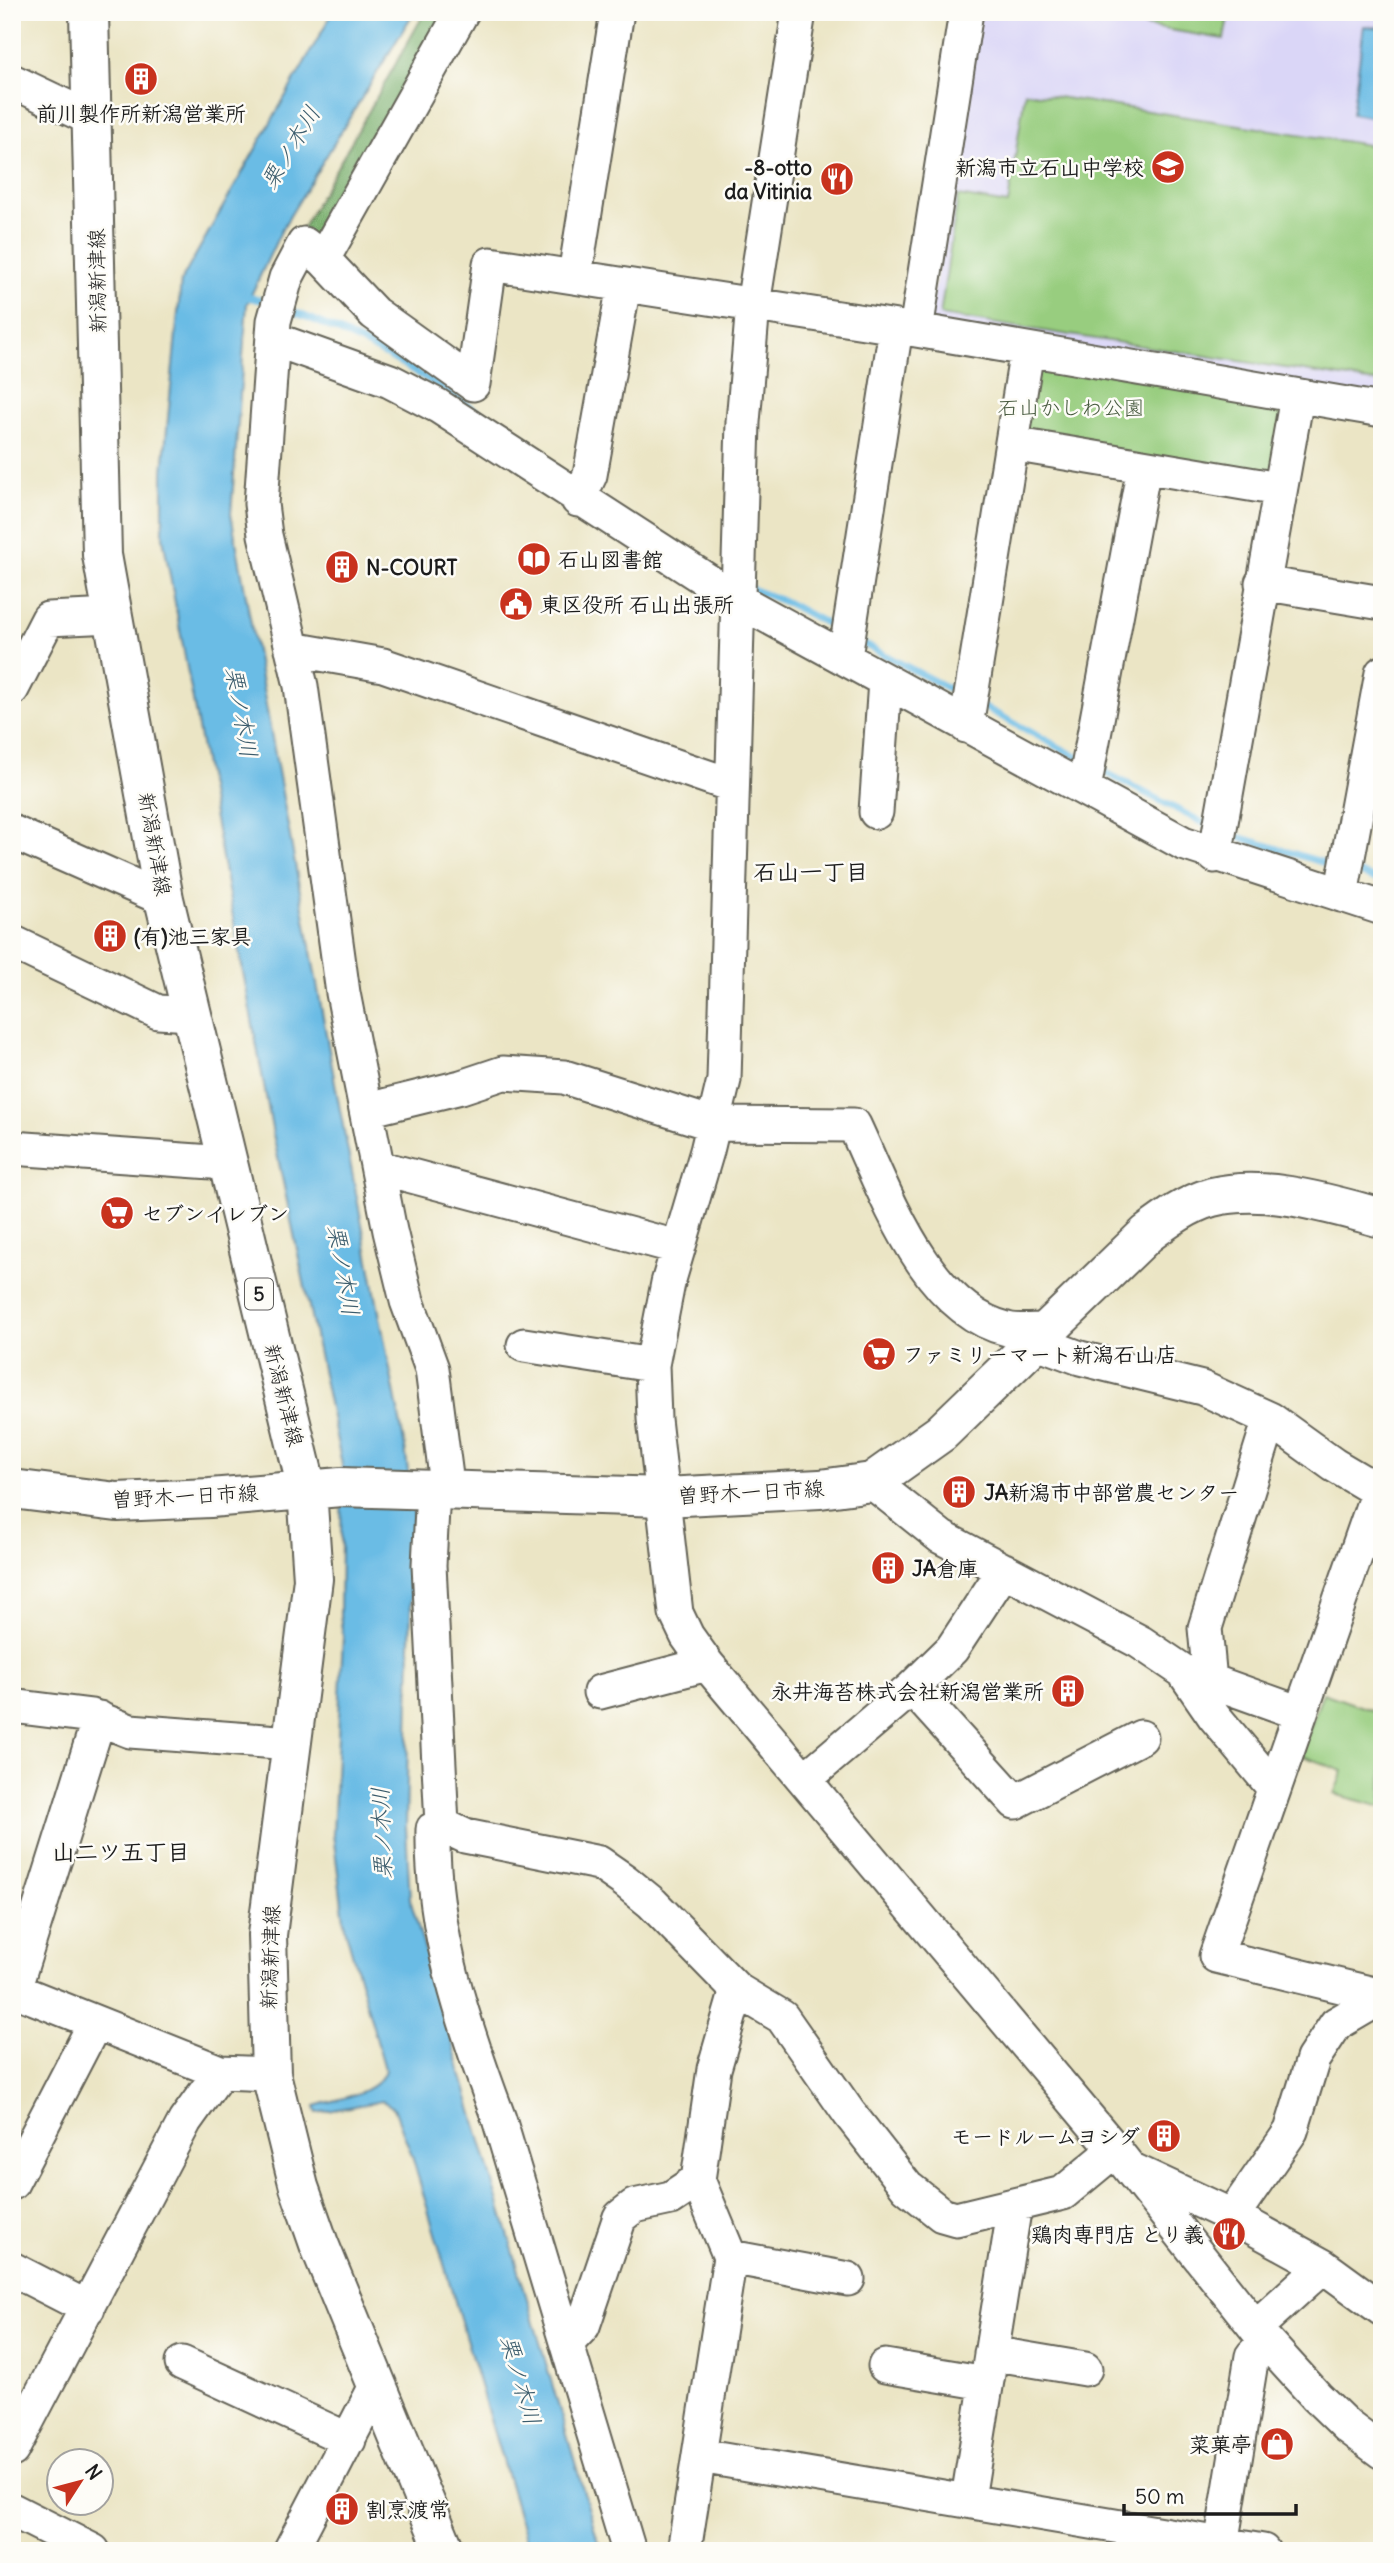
<svg xmlns="http://www.w3.org/2000/svg" width="1394" height="2563" font-family="Delius,'Klee One',sans-serif">
  <style>
    .built { fill: #dad6f7 }
    .green { fill: #98cd7f; stroke: #5a744e; stroke-width: 2 }
    .forest { fill: #7ab06e; stroke: #4b6645; stroke-width: 2 }
    .water { fill: #6abce5; stroke: #436c80; stroke-width: 2 }
    .lines { fill: none; stroke-linecap: round; stroke-linejoin: round }
    .stream { stroke: #6abce5; stroke-width: 7 }
    .minor-casing { stroke: #646257; stroke-width: 37 }
    .major-casing { stroke: #646257; stroke-width: 42 }
    .minor { stroke: #fff; stroke-width: 33 }
    .major { stroke: #fff; stroke-width: 38 }
    .labels { text-anchor: middle; dominant-baseline: central; stroke-width: 5; stroke-linejoin: round; paint-order: stroke }
    .shield { fill: #fdfcf7; stroke: #605f5e; stroke-width: 2 }
    .shield-label { font-size: 19px; font-weight: bold; fill: #1c1c1c }
    .poi-label { font-size: 21px; font-weight: bold; fill: #1c1c1c; stroke: #fdfcf7; text-anchor: start }
    .street-label { font-size: 21px; fill: #1c1c1c; stroke: #fdfcf7 }
    .park-label { font-size: 21px; fill: #475a3f; stroke: #fdfcf7 }
    .water-label { font-size: 23px; font-style: italic; fill: #3b5c6c; stroke: #fdfcf7 }
    .neighbourhood-label { font-size: 23px; font-weight: bold; fill: #1c1c1c; stroke: #fdfcf7 }
  </style>
  <rect width="100%" height="100%" fill="#fdfcf7"/>
  <filter id="ink" filterUnits="userSpaceOnUse"><feTurbulence type="fractalNoise" baseFrequency=".0143" numOctaves="2"/><feDisplacementMap in="SourceGraphic" scale="14" xChannelSelector="R" yChannelSelector="G"/><feConvolveMatrix kernelMatrix="1 2 1 2 8 2 1 2 1" color-interpolation-filters="sRGB"/></filter>
  <filter id="wash" filterUnits="userSpaceOnUse"><feTurbulence type="fractalNoise" baseFrequency=".00686" numOctaves="4" result="noise"/><feDisplacementMap in="SourceGraphic" scale="28" xChannelSelector="R" yChannelSelector="G"/><feGaussianBlur stdDeviation="1.57" result="paint"/><feColorMatrix in="noise" values="0 0 0 0 0 0 0 0 0 0 0 0 0 0 0 0 0 1.4 0 .05"/><feComposite in="paint" operator="in"/></filter>
  <g filter="url(#wash)">
    <rect width="100%" height="100%" fill="#ebe5c5"/>
    <path class="built" d="M981 12H1382V401L929 321Z"/>
    <path class="green" d="M1148 12H1229L1224 39 1145 26Z
      M1025 92 1382 147V383L940 315 958 196 1008 204Z
      M1033 359 1288 406 1274 481 1036 441 1024 429Z
      M1323 1693 1382 1714V1807L1334 1794 1343 1771 1300 1755Z"/>
    <path class="forest" d="M425 12H447L321 241 302 229Z"/>
    <path class="water" d="M333 12H414L282 229 247 304 231 514 340 1110 405 1447 413 1512 406 1827 410 1899 601 2551H529L412 2156 394 2108 382 2101 317 2113 315 2106C336 2099 381 2093 385 2069L345 1928 333 1834 343 1636 340 1616 342 1465 273 1134 163 538V471L181 281Z
      M1364 26 1382 28V119L1352 114Z"/>
    <g class="lines">
      <path class="stream" d="M243 296 270 302
        M287 309C356 336 422 372 482 415
        M746 587 788 603 840 631
        M856 640 963 696
        M980 705 1081 759
        M1097 768 1211 827
        M1229 834 1338 867
        M1353 871 1382 881"/>
    </g>
  </g>
  <g filter="url(#ink)">
    <g class="lines">
      <g class="minor-casing">
        <path id="minor" d="M462 12 323 259 374 313 473 384 490 264 916 330 1382 410
          M799 12 753 305 743 422 724 1080 707 1151 668 1283 652 1365 654 1419 676 1613 687 1636 707 1664 1115 2150 1266 2341 1317 2397 1347 2426 1382 2452
          M12 81 94 120
          M323 259 304 244 286 278 274 321 261 504 265 535 301 686 343 993 390 1231 407 1301 432 1369 448 1492
          M575 275 617 12
          M916 330 966 12
          M273 339 390 381 438 406 736 599 1183 843 1382 908
          M1012 444 1279 489
          M578 500 590 475 624 285
          M1262 583 1382 603
          M292 649 383 665 731 785
          M845 657 896 328
          M12 689 48 619 113 616
          M966 726 1027 350
          M1084 789 1144 467
          M876 812 885 681
          M12 832 164 899
          M1215 856 1297 397
          M1341 895 1382 673
          M12 942 158 1012 191 1014
          M367 1110 461 1087 503 1073 564 1077 713 1124 854 1125C886 1193 925 1309 1007 1329 1018 1332 1033 1330 1045 1330
          M12 1148 226 1163
          M378 1167 677 1247
          M1034 1341 1080 1358 1202 1388 1270 1419 1334 1465 1378 1491
          M524 1345 652 1365
          M872 1482 941 1537 1140 1642 1183 1671 1300 1713
          M433 1491 429 1565 442 1825
          M1382 1492 1378 1491 1216 1956 1382 1996
          M1183 1671 1214 1716 1274 1788
          M1210 1681 1205 1628 1270 1419
          M912 1688 1015 1802 1141 1737
          M600 1692 707 1664
          M12 1706 92 1716 130 1731 292 1743
          M805 1779 912 1688 952 1649 1004 1570
          M442 1825 465 1836 599 1863 625 1881 652 1903 737 1990 782 2017 849 2113 907 2187 942 2215 956 2219 1063 2193 1115 2150
          M442 1825 433 1829C431 1929 464 2026 499 2119L629 2551
          M12 1989 220 2072 271 2074
          M14 1990 99 1718
          M1135 2171 1232 2216 1323 2266 1382 2309
          M12 2183 95 2023
          M1232 2216 1291 2131 1313 2059 1336 2024 1382 1997
          M730 2257 848 2279
          M12 2269 88 2308
          M1256 2327 1323 2266
          M567 2343 583 2326 620 2217 634 2206 671 2198 698 2180 714 2069 737 1990
          M991 2353 1085 2369
          M182 2363 349 2440
          M885 2366 986 2383
          M12 2450 185 2121 220 2072
          M700 2456 1263 2551
          M968 2499 1015 2205
          M12 2510 93 2551
          M290 2551 377 2384
          M684 2551 730 2257 698 2180
          M1220 2551 1252 2356 1266 2341"/>
      </g>
      <g class="major-casing">
        <path id="major" d="M89 12 102 555 164 899 307 1489 313 1579 267 1935 271 2074 299 2187 319 2244 445 2551
          M12 1489 117 1502 210 1498 341 1487 664 1497 820 1489 872 1482 941 1433 1147 1234C1167 1219 1187 1204 1212 1197 1267 1184 1329 1204 1382 1218"/>
      </g>
      <use href="#minor" class="minor"/>
      <use href="#major" class="major"/>
    </g>
  </g>
  <defs>
    <g id="building-disc" transform="scale(1.75)"><circle r="9.5" fill="#c8321e" stroke="#fdfcf7"/><path d="M-4-6H4V6H1V3H-1V6H-4ZM-2.5-4.3h1.7v1.8h-1.7ZM.8-4.3h1.7v1.8H.8ZM-2.5-1h1.7V.8h-1.7ZM.8-1h1.7V.8H.8Z" fill="#fff"/></g>
    <g id="school-disc" transform="scale(1.75)"><circle r="9.5" fill="#c8321e" stroke="#fdfcf7"/><path d="M0-5L7-2L0 1L-7-2ZM-4 1L0 2.5L4 1V4Q0 6-4 4Z" fill="#fff"/></g>
    <g id="restaurant-disc" transform="scale(1.75)"><circle r="9.5" fill="#c8321e" stroke="#fdfcf7"/><path d="M-5-6h1v4h1v-4h1v4h1v-4h1v5L-1.5 .5V6h-2V.5L-5-1ZM5-6V6H3V1.5H1.5Q1.5-4 5-6Z" fill="#fff"/></g>
    <g id="library-disc" transform="scale(1.75)"><circle r="9.5" fill="#c8321e" stroke="#fdfcf7"/><path d="M-6-4Q-3-5.5-.7-3.5V5Q-3 3-6 4ZM6-4Q3-5.5 .7-3.5V5Q3 3 6 4Z" fill="#fff"/></g>
    <g id="civic-disc" transform="scale(1.75)"><circle r="9.5" fill="#c8321e" stroke="#fdfcf7"/><path d="M-.6-6.5H3V-4.5H.6V-3L4-1V1h2V6H-6V1h2V-1L-.6-3ZM-1.2 2.5V6h2.4V2.5Z" fill="#fff"/></g>
    <g id="supermarket-disc" transform="scale(1.75)"><circle r="9.5" fill="#c8321e" stroke="#fdfcf7"/><path d="M-6-5.5h2.5l.6 2H6L4.5 2H-2.5L-4.4-4H-6ZM-1.5 3.2a1.3 1.3 0 1 0 .1 0ZM3 3.2a1.3 1.3 0 1 0 .1 0Z" fill="#fff"/></g>
    <g id="shop-disc" transform="scale(1.75)"><circle r="9.5" fill="#c8321e" stroke="#fdfcf7"/><path d="M-5-2.5h2.3a2.7 3.5 0 0 1 5.4 0H5L5.5 6h-11ZM-1.5-2.5h3a1.5 2.3 0 0 0-3 0Z" fill="#fff"/></g>
  </defs>
  <g fill-rule="evenodd">
    <use href="#building-disc" x="141" y="79"/>
    <use href="#school-disc" x="1168" y="167"/>
    <use href="#restaurant-disc" x="837" y="179"/>
    <use href="#library-disc" x="534" y="559"/>
    <use href="#building-disc" x="342" y="567"/>
    <use href="#civic-disc" x="516" y="604"/>
    <use href="#building-disc" x="110" y="936"/>
    <use href="#supermarket-disc" x="117" y="1213"/>
    <use href="#supermarket-disc" x="879" y="1354"/>
    <use href="#building-disc" x="959" y="1492"/>
    <use href="#building-disc" x="888" y="1568"/>
    <use href="#building-disc" x="1068" y="1691"/>
    <use href="#building-disc" x="1164" y="2136"/>
    <use href="#restaurant-disc" x="1229" y="2234"/>
    <use href="#shop-disc" x="1277" y="2444"/>
    <use href="#building-disc" x="342" y="2509"/>
  </g>
  <g class="labels">
    <rect class="shield" x="245" y="1278.5" width="28" height="31" rx="5"/>
    <g class="shield-label">
      <text x="259" y="1294">5</text>
    </g>
    <g class="poi-label">
      <text x="141" y="113" text-anchor="middle">前川製作所新潟営業所</text>
      <text x="812" y="167" text-anchor="end">-8-otto<tspan x="812" dy="24">da Vitinia</tspan></text>
      <text x="1144" y="167" text-anchor="end">新潟市立石山中学校</text>
      <text x="558" y="559">石山図書館</text>
      <text x="366" y="567">N-COURT</text>
      <text x="540" y="604">東区役所 石山出張所</text>
      <text x="134" y="936">(有)池三家具</text>
      <text x="142" y="1213">セブンイレブン</text>
      <text x="903" y="1354">ファミリーマート新潟石山店</text>
      <text x="984" y="1492">JA新潟市中部営農センター</text>
      <text x="912" y="1568">JA倉庫</text>
      <text x="1044" y="1691" text-anchor="end">永井海苔株式会社新潟営業所</text>
      <text x="1140" y="2136" text-anchor="end">モードルームヨシダ</text>
      <text x="1204" y="2234" text-anchor="end">鶏肉専門店 とり義</text>
      <text x="1252" y="2444" text-anchor="end">菜菓亭</text>
      <text x="366" y="2509">割烹渡常</text>
    </g>
    <g class="street-label">
      <text transform="translate(97 281) rotate(-91)">新潟新津線</text>
      <text transform="translate(155 844) rotate(80)">新潟新津線</text>
      <text transform="translate(284 1395) rotate(76)">新潟新津線</text>
      <text transform="translate(751 1492) rotate(-3)">曽野木一日市線</text>
      <text transform="translate(185 1496) rotate(-3)">曽野木一日市線</text>
      <text transform="translate(270 1957) rotate(-88)">新潟新津線</text>
    </g>
    <g class="park-label">
      <text x="1071" y="407">石山かしわ公園</text>
    </g>
    <g class="water-label">
      <text transform="translate(290 147) rotate(-59)">栗ノ木川</text>
      <text transform="translate(242 712) rotate(80)">栗ノ木川</text>
      <text transform="translate(344 1270) rotate(80)">栗ノ木川</text>
      <text transform="translate(381 1833) rotate(-92)">栗ノ木川</text>
      <text transform="translate(521 2380) rotate(74)">栗ノ木川</text>
    </g>
    <g class="neighbourhood-label">
      <text x="811" y="871">石山一丁目</text>
      <text x="121" y="1851">山二ツ五丁目</text>
    </g>
  </g>
  <rect width="1394" height="2563" fill="none" stroke="#fdfcf7" stroke-width="42"/>
  <g transform="translate(80 2482) rotate(54)"><circle r="33" fill="#fdfcf7" stroke="#a3a29f" stroke-width="2"/>
  <path d="M0-5L12 26L0 18L-12 26Z" fill="#c8321e"/>
  <text y="-10" font-size="19" font-weight="bold" text-anchor="middle" fill="#1c1c1c">N</text>
  </g>
  <path d="M1124 2504v10h172v-10" fill="none" stroke="#1c1c1c" stroke-width="3.5"/>
  <text x="1135" y="2504" font-size="21" fill="#1c1c1c" stroke="#fdfcf7" stroke-width="5" paint-order="stroke">50 m</text>
</svg>
